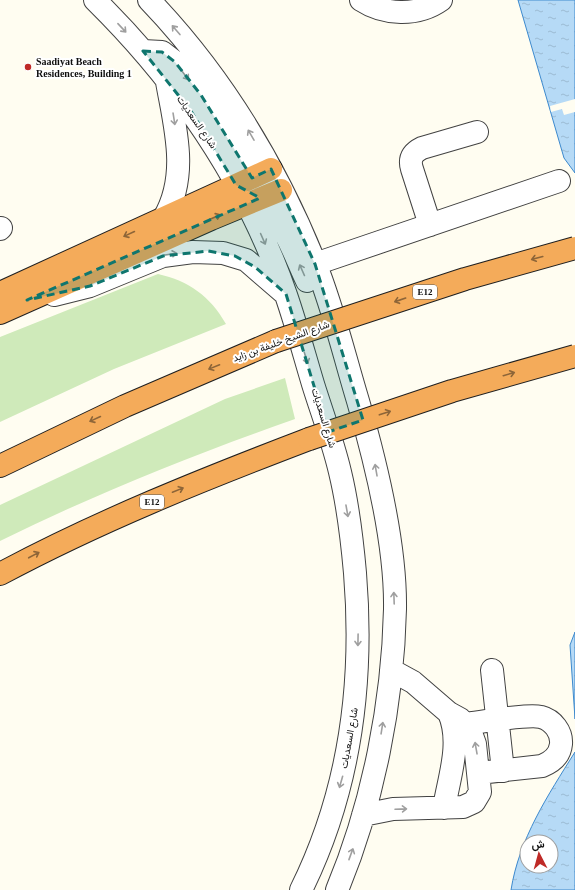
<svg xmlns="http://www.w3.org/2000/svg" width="575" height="890" font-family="'Times New Roman',Vazirmatn,serif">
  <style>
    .grass { fill: #cfeaba }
    .water { fill: url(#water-ripples); stroke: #3d89cd; fill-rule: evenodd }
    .pier { fill: #fffdf1 }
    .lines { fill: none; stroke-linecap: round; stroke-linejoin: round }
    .minor-casing { stroke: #424242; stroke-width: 24 }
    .highway-casing { stroke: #202020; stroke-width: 24 }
    .minor { stroke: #fff; stroke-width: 22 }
    .highway { stroke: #f4ab5a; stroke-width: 22 }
    .highway-bridge-casing { stroke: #202020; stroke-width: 24; stroke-linecap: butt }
    .highway-bridge { stroke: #f4ab5a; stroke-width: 22 }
    .oneway { stroke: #9f9f9f }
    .oneway2 { stroke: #8d6538 }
    .marked { fill: #0f766e; fill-opacity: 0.2; stroke: #0f766e; stroke-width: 3; stroke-dasharray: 8 5; stroke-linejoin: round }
    .poi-dot { fill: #bf2a27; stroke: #fff; stroke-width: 1.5 }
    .labels { text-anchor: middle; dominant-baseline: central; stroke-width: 4; stroke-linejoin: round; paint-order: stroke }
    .shield { fill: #fff; stroke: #575757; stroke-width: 1 }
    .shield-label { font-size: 9px; font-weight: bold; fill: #0f0f0f }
    .poi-label { font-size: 10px; font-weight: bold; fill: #0f0f0f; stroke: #fff; text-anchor: start }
    .street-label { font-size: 10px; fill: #0f0f0f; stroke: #fff }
  </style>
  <defs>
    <pattern id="water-ripples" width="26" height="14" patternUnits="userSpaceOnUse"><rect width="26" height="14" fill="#b6daf6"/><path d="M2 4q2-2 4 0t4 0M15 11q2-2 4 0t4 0" fill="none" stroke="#9bbad2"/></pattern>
  </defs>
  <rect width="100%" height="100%" fill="#fffdf1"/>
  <path class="grass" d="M158 274C189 281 210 296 226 324L114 369 0 422V337Z
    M285 378 295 419C195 454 95 494 0 541V505L225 399Z"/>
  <path class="water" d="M518 0H575V173L564 158Z
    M575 632V719L570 645Z
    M575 752V890H511C519 839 548 795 575 752ZM527 842H551V866H527Z"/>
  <path class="pier" d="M575 99V112L564 115 562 109 551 112 550 106Z"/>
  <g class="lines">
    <g class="minor-casing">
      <path id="minor" d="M95 0C179 83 247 182 286 295 296 324 304 354 313 384 322 413 333 442 340 472 348 505 352 539 355 573 364 682 350 791 301 890
        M149 0C221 75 276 166 315 263 333 307 344 355 358 401 376 463 396 544 395 609 393 702 373 804 337 890
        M361 0C384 15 417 17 441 0
        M143 51 162 52 175 62 224 128 256 183 266 190
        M244 189C281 210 290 245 307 281
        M164 218C189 175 175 127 167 82
        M430 225 412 169C409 159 412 153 422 148L477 132
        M0 229 1 228
        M315 264 559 181
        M54 295 90 286 163 256 193 252 223 253 246 260 283 292
        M492 670 503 771
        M465 724C482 722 527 714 541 717 553 720 562 732 561 744 560 755 552 762 542 766L479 773
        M444 808C449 777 462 743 449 713
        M363 815 393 809 463 807 474 802 480 792 475 744 470 730 460 719 449 713 413 682 391 670"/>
    </g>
    <g class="highway-casing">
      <path id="highway" d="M0 293 271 169
        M0 313 211 219 281 190
        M0 466 125 406 276 341
        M0 574C99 521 204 479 309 439"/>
    </g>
    <use href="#minor" class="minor"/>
    <use href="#highway" class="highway"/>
    <g class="highway-bridge-casing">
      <path id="highway-bridge" d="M276 341 465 279 575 248
        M309 439 452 391 575 356"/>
    </g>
    <use href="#highway-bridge" class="highway-bridge"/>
  </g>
  <defs><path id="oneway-shaft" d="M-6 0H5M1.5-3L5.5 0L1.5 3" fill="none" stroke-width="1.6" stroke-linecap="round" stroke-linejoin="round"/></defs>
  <g class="oneway">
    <use href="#oneway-shaft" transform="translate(122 28) rotate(47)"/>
    <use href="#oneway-shaft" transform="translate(176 30) rotate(-131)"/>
    <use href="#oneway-shaft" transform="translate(185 75) rotate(53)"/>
    <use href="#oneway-shaft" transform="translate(174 119) rotate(81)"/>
    <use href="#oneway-shaft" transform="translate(251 135) rotate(-120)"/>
    <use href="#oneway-shaft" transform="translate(263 239) rotate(66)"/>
    <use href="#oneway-shaft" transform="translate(171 254) rotate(-9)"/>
    <use href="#oneway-shaft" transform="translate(302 270) rotate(-114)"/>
    <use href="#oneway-shaft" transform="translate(306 358) rotate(73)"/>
    <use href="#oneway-shaft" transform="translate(376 470) rotate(-100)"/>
    <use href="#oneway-shaft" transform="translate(347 511) rotate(80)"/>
    <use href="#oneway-shaft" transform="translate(394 598) rotate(-92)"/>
    <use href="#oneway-shaft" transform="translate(358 640) rotate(91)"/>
    <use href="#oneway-shaft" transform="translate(382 728) rotate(-81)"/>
    <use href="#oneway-shaft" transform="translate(476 748) rotate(-100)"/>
    <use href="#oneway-shaft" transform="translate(341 782) rotate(106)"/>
    <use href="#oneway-shaft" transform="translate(401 809) rotate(-2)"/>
    <use href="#oneway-shaft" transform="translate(351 854) rotate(-70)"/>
  </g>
  <g class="oneway2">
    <use href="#oneway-shaft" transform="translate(215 217) rotate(-24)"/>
    <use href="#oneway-shaft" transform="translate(129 234) rotate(155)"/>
    <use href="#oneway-shaft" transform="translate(537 258) rotate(165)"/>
    <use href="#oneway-shaft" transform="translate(400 300) rotate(161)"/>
    <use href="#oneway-shaft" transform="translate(214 367) rotate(158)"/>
    <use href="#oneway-shaft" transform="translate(509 374) rotate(-16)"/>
    <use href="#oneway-shaft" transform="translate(385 413) rotate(-18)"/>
    <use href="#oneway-shaft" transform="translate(95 419) rotate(155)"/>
    <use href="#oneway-shaft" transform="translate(178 490) rotate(-22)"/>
    <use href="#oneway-shaft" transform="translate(34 555) rotate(-28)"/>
  </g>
  <path class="marked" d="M143 51 162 52 175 62 201 95 252 178 271 169 315 264 363 420 328 432 286 294 255 267 235 256 208 251 163 256 90 286 27 300 260 198 236 185 191 111Z"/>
  <circle class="poi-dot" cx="28" cy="67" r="4"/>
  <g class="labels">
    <g class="shield">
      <rect x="413" y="285" width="24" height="14" rx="3"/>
      <rect x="140" y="495" width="24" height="14" rx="3"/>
    </g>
    <g class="shield-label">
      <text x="425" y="292">E12</text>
      <text x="152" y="502">E12</text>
    </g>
    <g class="poi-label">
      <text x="36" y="61">Saadiyat Beach<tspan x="36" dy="12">Residences, Building 1</tspan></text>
    </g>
    <g class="street-label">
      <text transform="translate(197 122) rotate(55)">شارع السعديات</text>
      <text transform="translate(281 341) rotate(-20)">شارع الشيخ خليفة بن زايد</text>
      <text transform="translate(324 418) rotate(73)">شارع السعديات</text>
      <text transform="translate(349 738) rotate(-80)">شارع السعديات</text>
    </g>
  </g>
  <g transform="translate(539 854) rotate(354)"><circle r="19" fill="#ffffff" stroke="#9f9f9f"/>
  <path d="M0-3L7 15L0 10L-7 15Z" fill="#bf2a27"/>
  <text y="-6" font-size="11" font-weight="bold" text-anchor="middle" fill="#0f0f0f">ش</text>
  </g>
</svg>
